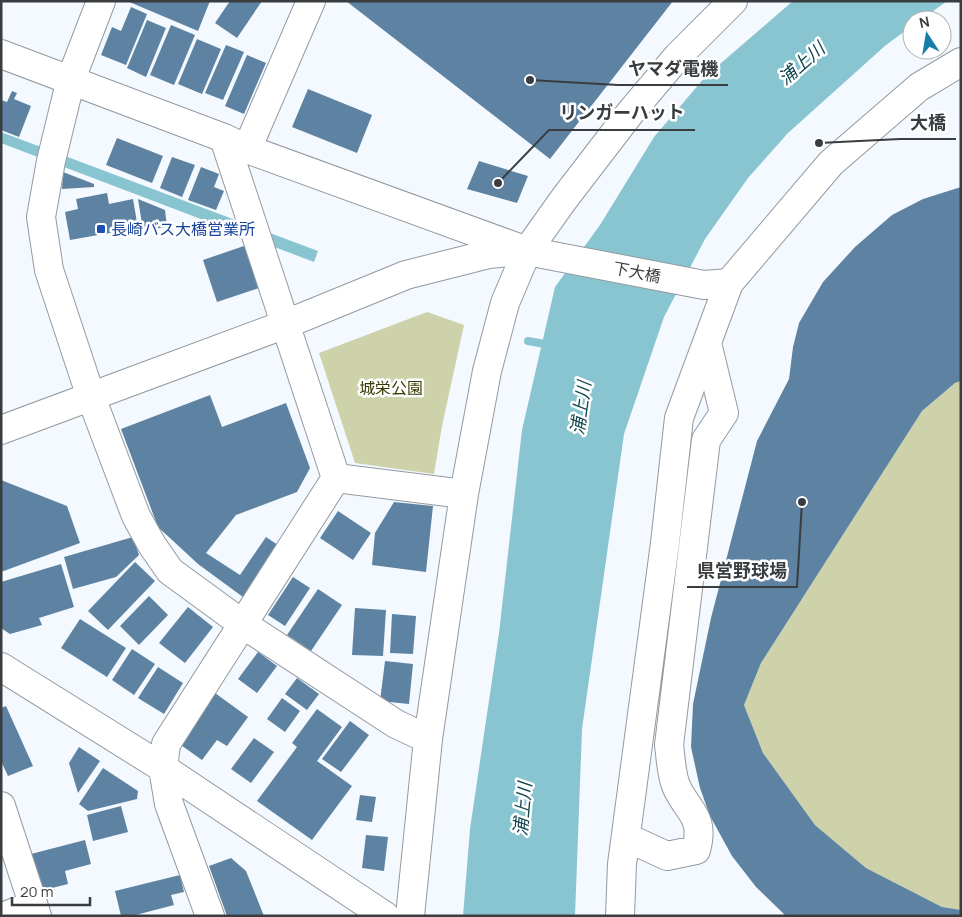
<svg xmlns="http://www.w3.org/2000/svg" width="962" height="917" font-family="Manrope,'Noto Sans JP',sans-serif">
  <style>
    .green { fill: #cdd2aa }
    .water { fill: #89c5d0 }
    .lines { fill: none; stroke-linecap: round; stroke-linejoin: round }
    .stream { stroke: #89c5d0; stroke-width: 8 }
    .building { fill: #5e83a2 }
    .minor-casing { stroke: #939aa0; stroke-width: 30 }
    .minor { stroke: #fff; stroke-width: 28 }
    .transit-dot { fill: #1a4fb4; stroke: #fff; stroke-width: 2 }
    .labels { text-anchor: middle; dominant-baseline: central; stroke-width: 5; stroke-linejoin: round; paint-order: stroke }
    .transit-label { font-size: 16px; fill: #164399; stroke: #fff; text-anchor: start }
    .street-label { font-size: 16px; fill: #3a3d3f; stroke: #fff }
    .park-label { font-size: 16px; fill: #373a01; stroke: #fff }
    .water-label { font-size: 18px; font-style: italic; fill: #11474f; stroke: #fff }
    .leader { fill: none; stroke: #3a3d3f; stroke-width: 2 }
    .callout-dot { fill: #3a3d3f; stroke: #fff; stroke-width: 2 }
    .callout-label { font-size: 18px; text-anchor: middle; font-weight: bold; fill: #3a3d3f; stroke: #fff; stroke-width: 5; stroke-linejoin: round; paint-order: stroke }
  </style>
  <rect width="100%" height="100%" fill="#f3f9fe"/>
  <path class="green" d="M427 312 464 325 442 426 434 474 355 463 319 353Z
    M961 381V910L942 907 866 868 815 825 763 753 744 705 761 663 922 411 955 383Z"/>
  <path class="water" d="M793 1H947L921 20H912V26L886 45 788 133 748 178 705 239 664 317 624 434 582 729 575 916H463L470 829 499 633 522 430 555 287 600 225 654 137 706 76Z
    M1 132 318 251 314 262 1 143Z"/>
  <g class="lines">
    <path class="stream" d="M528 341 550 345"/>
  </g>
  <path class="building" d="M127 1H210L198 31Z
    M230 1H262L237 38 215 23Z
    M346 1H673L550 159Z
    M131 7 147 14 126 65 101 55 112 27 121 31Z
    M147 20 166 28 146 77 127 68Z
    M171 25 195 35 174 85 150 75Z
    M197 39 221 49 202 94 178 84Z
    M226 45 244 52 223 100 205 93Z
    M247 55 266 63 244 114 225 106Z
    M308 89 372 115 357 153 292 127Z
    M12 91 17 93 14 99 31 106 19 137 1 130V100L7 102Z
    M117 138 163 156 152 183 106 165Z
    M172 157 195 165 182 197 160 188Z
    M479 161 528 176 517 203 467 189Z
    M201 167 219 174 214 187 224 191 216 210 188 200Z
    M63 172 94 184V187L62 189Z
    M961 187V381L955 383 922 411 761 663 744 705 763 753 815 825 866 868 942 907 961 910V916H786L756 887 732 856 710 816 700 788 691 747 693 704 711 618 757 441 789 379 793 347 799 323 823 282 855 247 892 215 923 199Z
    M107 193 109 204 133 199 138 228 70 240 65 212 78 209 76 199Z
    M138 199 165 210 167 227 143 230Z
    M244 246 259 288 217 302 203 260Z
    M210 395 222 427 286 403 310 468 297 492 236 515 206 553 240 575 266 537 281 547 247 600 198 564 158 527 121 429Z
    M1 480 67 506 80 543 1 572Z
    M394 502 433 506 426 572 372 565 375 533Z
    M338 511 371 533 353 560 320 538Z
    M133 537 139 555 116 577 73 589 64 557Z
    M135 562 155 581 108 630 88 611Z
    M61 564 74 607 39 618 42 625 10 634 1 628V582Z
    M293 577 310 588 285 626 268 615Z
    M318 589 342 605 311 651 287 635Z
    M149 596 168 615 139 645 120 626Z
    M188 607 213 627 185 663 159 643Z
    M355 608 386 610 383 656 352 655Z
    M392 614 416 616 413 654 390 653Z
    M80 619 126 648 107 677 61 648Z
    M132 649 155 664 134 695 112 680Z
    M258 652 277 666 257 693 238 679Z
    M385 661 413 664 409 704 380 701Z
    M158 667 183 683 164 714 138 698Z
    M297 678 319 694 307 710 285 694Z
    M215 693 248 717 227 746 217 740 202 760 178 743Z
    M282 698 300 711 285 732 267 719Z
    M6 706 33 766 8 776 1 761V708Z
    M317 709 342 727 317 761 352 786 312 840 257 801 297 747 292 743Z
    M350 721 369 735 341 772 322 759Z
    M254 738 274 752 251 783 231 769Z
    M79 747 100 761 78 793 69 763Z
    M103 768 138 791 137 799 88 811 79 804Z
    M360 795 376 797 372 822 356 820Z
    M121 806 128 832 93 841 87 815Z
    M366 835 388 837 384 871 362 868Z
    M85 840 91 864 65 871 68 884 40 891 31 854Z
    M231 858 246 871 264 916H227L209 866Z
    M180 875 184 892 171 895 174 905 132 916H121L115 891Z"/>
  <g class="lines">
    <g class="minor-casing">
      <path id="minor" d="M101 1 71 79 51 161 41 217 49 270 91 397 136 516 152 545 170 571 244 625 396 724 428 739
        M1 54 224 138 247 149 527 251 704 285 729 283
        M247 149 311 1
        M1 430 286 324 406 275 489 254 521 251
        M336 478 464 494
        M1 667 163 768 385 916
        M1 806 37 916
        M626 837 667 856 696 850C705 817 689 813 677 788 671 776 671 758 669 745L706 440 724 413 707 343
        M5 916 33 905
        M210 916 169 804 163 768 166 744 336 478 224 138
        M410 916 428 739 464 494 487 371 505 303 527 251 564 199 630 113 678 56 733 1
        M620 916 622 864 665 543 679 418 729 283 831 163 919 87 961 62"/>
    </g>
    <use href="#minor" class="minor"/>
  </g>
  <rect class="transit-dot" x="96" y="224" width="10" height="10" rx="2.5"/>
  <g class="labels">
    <g class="transit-label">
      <text x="111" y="229">長崎バス大橋営業所</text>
    </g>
    <g class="street-label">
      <text transform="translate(637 272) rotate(11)">下大橋</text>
    </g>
    <g class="park-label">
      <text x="391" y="388">城栄公園</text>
    </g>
    <g class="water-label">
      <text transform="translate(801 63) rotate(-41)">浦上川</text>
      <text transform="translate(580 408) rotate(-82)">浦上川</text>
      <text transform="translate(522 809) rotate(-85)">浦上川</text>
    </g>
  </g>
  <path class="leader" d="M530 80L618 85H728M498 183L549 130H695M819 143L900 139H956M802 502L797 587H687"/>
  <g class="callout-dot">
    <circle cx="530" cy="80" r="5"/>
    <circle cx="498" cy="183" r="5"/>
    <circle cx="819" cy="143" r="5"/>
    <circle cx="802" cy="502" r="5"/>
  </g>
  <g class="callout-label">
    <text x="673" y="75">ヤマダ電機</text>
    <text x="622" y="119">リンガーハット</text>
    <text x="928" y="129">大橋</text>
    <text x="742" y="577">県営野球場</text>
  </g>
  <rect width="962" height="917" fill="none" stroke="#3a3d3f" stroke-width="5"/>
  <g transform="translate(927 35) rotate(348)"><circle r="24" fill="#ffffff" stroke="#b0b1b2"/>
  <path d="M0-4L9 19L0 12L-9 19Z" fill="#187ca8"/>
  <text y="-8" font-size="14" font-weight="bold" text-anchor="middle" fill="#3a3d3f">N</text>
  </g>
  <path d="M12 897v8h78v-8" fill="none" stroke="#3a3d3f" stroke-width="2.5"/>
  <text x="20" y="897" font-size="15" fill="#3a3d3f" stroke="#ffffff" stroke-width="4" paint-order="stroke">20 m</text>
</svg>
